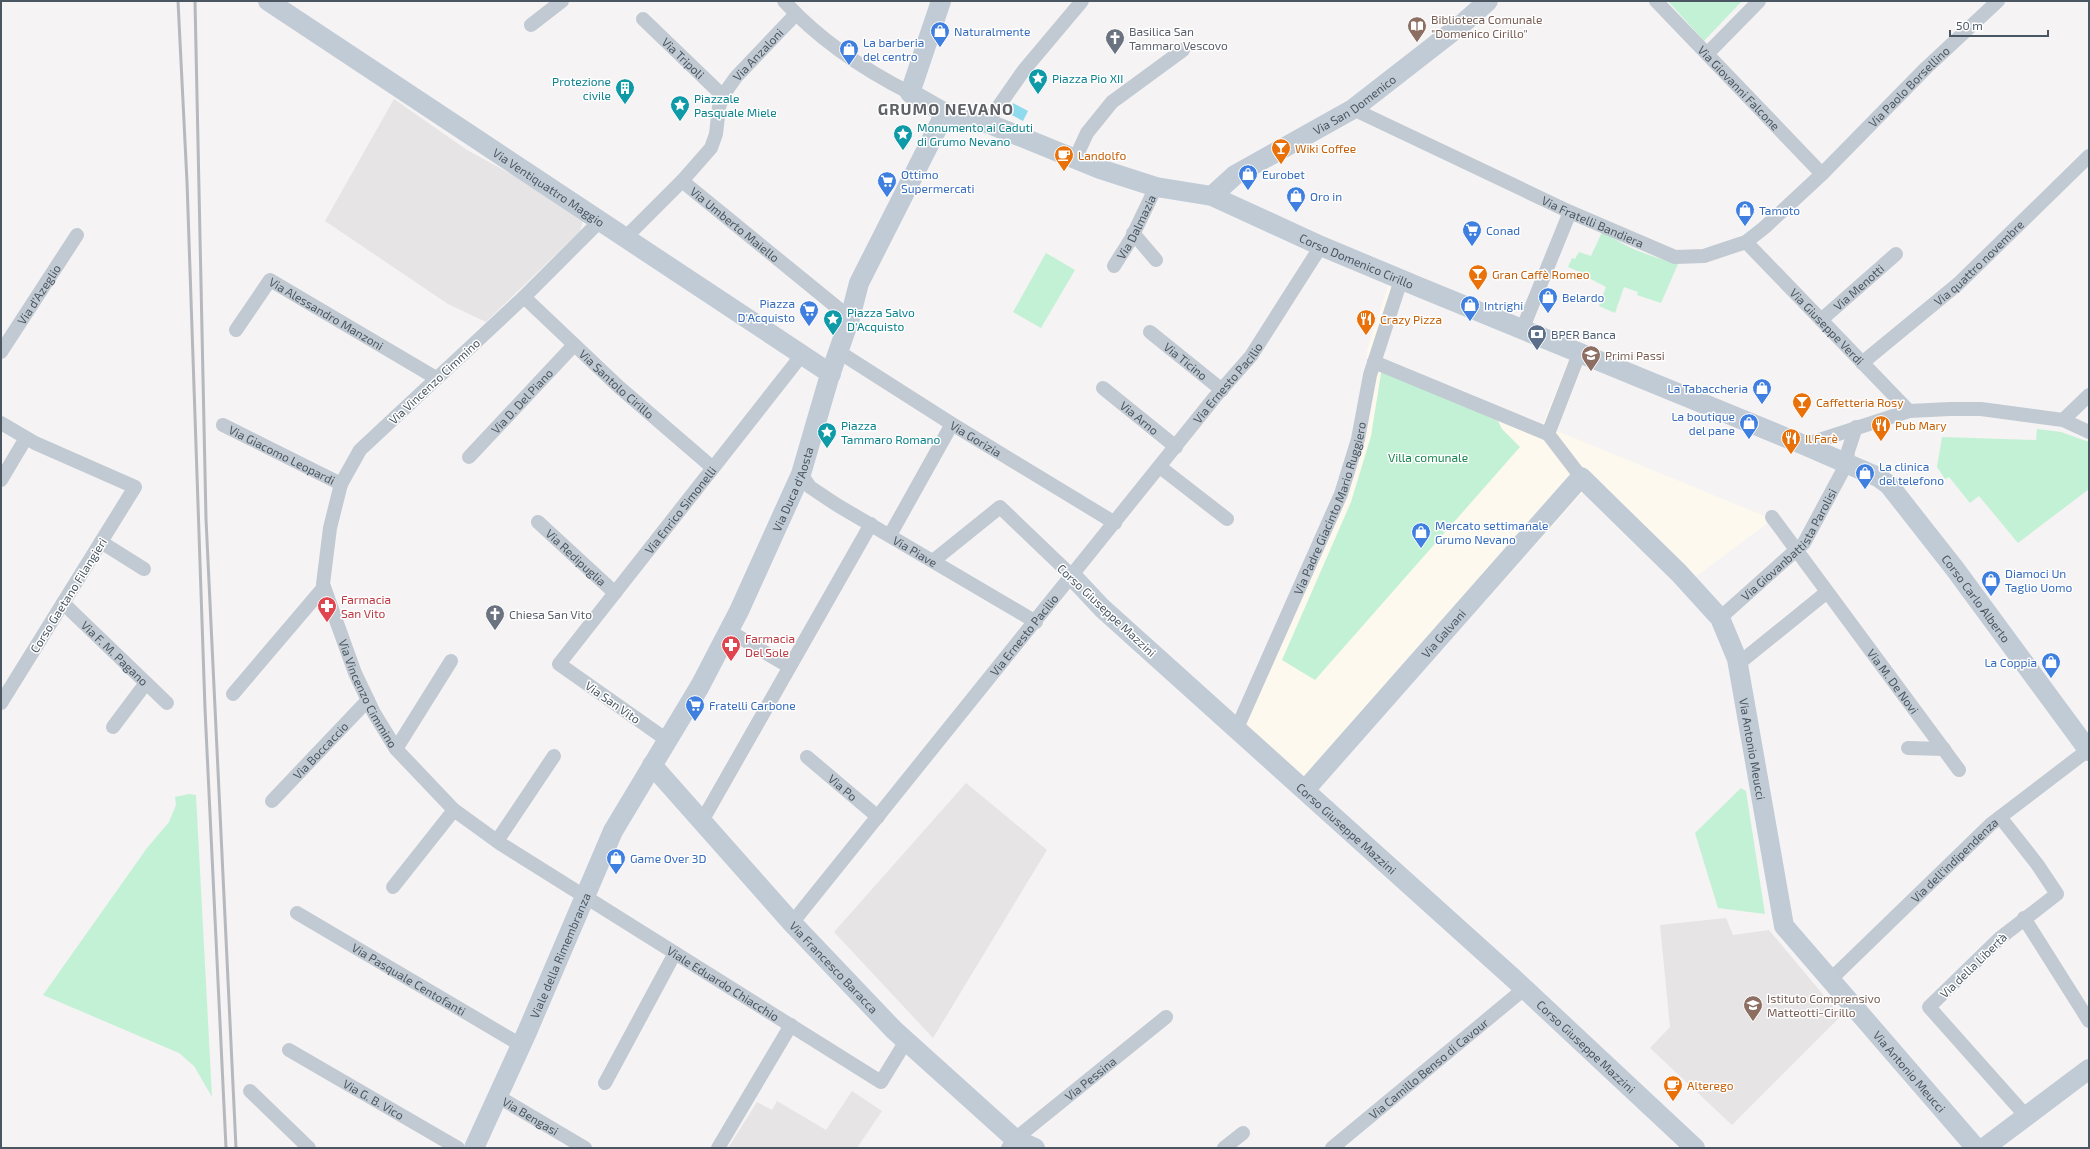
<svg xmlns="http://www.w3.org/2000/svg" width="2090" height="1149" font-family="'Exo 2',sans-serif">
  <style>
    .commercial { fill: #fdf9ef }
    .education { fill: #e6e4e5 }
    .green { fill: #c3f1d5 }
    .water { fill: #90daee }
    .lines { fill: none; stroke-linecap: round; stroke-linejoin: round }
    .street { stroke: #c1cad2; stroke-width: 14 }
    .secondary { stroke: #c1cbd6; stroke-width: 20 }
    .rail { stroke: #b5b8bd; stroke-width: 3 }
    .labels { text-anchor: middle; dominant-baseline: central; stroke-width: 3; stroke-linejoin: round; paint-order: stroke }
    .education-label { font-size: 12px; fill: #785e54; stroke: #fff; text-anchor: start }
    .shop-label { font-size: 12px; fill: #366cbe; stroke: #fff; text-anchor: start }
    .worship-label { font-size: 12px; fill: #5b616d; stroke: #fff; text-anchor: start }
    .street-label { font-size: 12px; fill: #4a5661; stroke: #fff }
    .culture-label { font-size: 12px; fill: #0d838f; stroke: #fff; text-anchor: start }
    .food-label { font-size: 12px; fill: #c56008; stroke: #fff; text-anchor: start }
    .service-label { font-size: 12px; fill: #4e5e75; stroke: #fff; text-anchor: start }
    .park-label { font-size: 12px; fill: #17864f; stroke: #fff }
    .health-label { font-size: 12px; fill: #be3a42; stroke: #fff; text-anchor: start }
    .district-label { font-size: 16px; font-weight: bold; letter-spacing: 1px; fill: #5f6368; stroke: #fff }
  </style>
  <rect width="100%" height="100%" fill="#f5f3f3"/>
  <path class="commercial" d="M1390 280 1404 288 1379 356 1542 426 1568 362 1582 368 1557 431 1767 517 1769 522 1683 586 1585 493 1581 494 1314 792 1234 719 1336 490 1354 433 1366 383 1367 350Z"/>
  <path class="education" d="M394 99 467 150 533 186 583 220 580 231 486 322 448 304 325 221Z
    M966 783 1047 850 933 1038 834 932Z
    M1726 918 1733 935 1769 930 1841 1016 1732 1125 1650 1048 1670 1027 1660 925Z
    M852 1091 882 1111 857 1148H728L757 1102 772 1110 777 1101 826 1130Z"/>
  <path class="green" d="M1668 1H1742L1704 41Z
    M1603 230C1624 249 1652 256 1678 264L1661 303 1637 295 1638 292 1624 287 1615 313 1599 306 1606 287 1587 277V275L1568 267 1572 258 1575 259 1579 252 1591 256Z
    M1046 253 1075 270 1041 328 1013 312Z
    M1382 367 1498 421 1502 429 1520 447 1315 680 1282 660 1351 502 1371 436Z
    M2037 429 2061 432 2089 442V489L2018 543 1979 496 1970 503 1949 477 1945 479 1937 467 1942 437 2036 440Z
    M1741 788 1746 791 1765 914 1718 908 1695 833Z
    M189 794 196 795 212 1097 194 1066 179 1053 43 995 147 848 169 822 176 805 175 797Z"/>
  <path class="water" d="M1013 103 1028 111 1023 121 1008 113Z"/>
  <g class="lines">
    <g class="street">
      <path d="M784 1C820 41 863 69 910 93"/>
      <path id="s1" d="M1656 1 1822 174"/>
      <path id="s2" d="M643 19 723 96"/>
      <path d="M531 25 562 1"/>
      <path d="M1707 54 1759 1"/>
      <path id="s3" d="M1353 109 1570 212 1675 257 1704 256 1746 242 1765 227 1822 174 1926 68 1998 1"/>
      <path d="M987 123 1024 70 1082 1"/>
      <path d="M1075 159 1087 133 1112 102 1183 50"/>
      <path id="s4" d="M682 181 711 148 716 134 719 107 724 94 736 77 796 14"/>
      <path id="s5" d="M600 221 524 297 360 450 341 484 330 528 323 584 355 673 374 713 396 749 454 810 501 844 881 1082 906 1041"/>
      <path d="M1133 233 1156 260"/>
      <path id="s6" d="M625 238 682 181 850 318"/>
      <path id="s7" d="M1746 242 1909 411"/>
      <path id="s8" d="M1114 266 1131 239 1156 187"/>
      <path id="s9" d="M524 297 619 387 713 468"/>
      <path id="s10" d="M1821 320 1896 254"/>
      <path id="s11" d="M236 330 270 280 436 378"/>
      <path d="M1522 330 1570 212"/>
      <path id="s12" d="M1150 332 1222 390"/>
      <path id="s13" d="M1 352 77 235"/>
      <path id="s14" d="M839 352 952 424 1115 523"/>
      <path d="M1374 362 1548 434"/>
      <path id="s15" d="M1862 363 1958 284 2089 156"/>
      <path id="s16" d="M1103 388 1176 447"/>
      <path d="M2063 420 2089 395"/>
      <path d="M1 423 35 443 135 487 1 703"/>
      <path id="s17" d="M223 425 341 484"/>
      <path d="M1548 434 1579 354"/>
      <path d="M1548 434 1581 477"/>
      <path d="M1804 445 1909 411 1950 409H1981L2063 420 2089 432"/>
      <path id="s18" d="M469 457 574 345"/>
      <path d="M1160 467 1227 519"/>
      <path id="s19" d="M801 474 810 487 837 505 1036 622"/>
      <path d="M1 480 26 438"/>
      <path id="s20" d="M1772 517 1959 770"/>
      <path id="s21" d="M538 522 615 593"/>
      <path d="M890 535 952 424"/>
      <path d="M101 542 144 569"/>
      <path d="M933 561 1000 507 1072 576"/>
      <path id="s22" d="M63 603 167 703"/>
      <path id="s23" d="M1720 618 1804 543 1847 463 1848 451 1856 427"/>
      <path d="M729 631 788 666"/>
      <path d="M1738 664 1827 592"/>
      <path d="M233 694 324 587"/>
      <path d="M113 727 146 683"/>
      <path id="s24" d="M1237 728 1341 494 1358 439 1370 375 1401 280"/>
      <path id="s25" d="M667 740 559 664 801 356"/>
      <path d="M1908 748 1944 749"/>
      <path d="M396 749 451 661"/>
      <path id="s26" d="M807 757 878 817"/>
      <path id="s27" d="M272 801 368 700"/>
      <path d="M2000 817 2037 864 2057 894 2000 938 1929 1007 2026 1116"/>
      <path d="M702 821 871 524"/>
      <path d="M497 841 554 756"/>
      <path d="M393 887 454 810"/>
      <path id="s28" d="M297 913 521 1045"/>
      <path d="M2024 918 2089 1021"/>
      <path id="s29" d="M792 923 1215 397 1251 356 1321 246"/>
      <path id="s30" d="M1830 980 1991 824 2088 750"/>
      <path id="s31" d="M289 1050 458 1148"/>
      <path d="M605 1083 675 953"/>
      <path d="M250 1091 309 1148"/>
      <path id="s32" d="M497 1096 585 1148"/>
      <path d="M718 1148 791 1025"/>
      <path id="s33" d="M1008 1148 1015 1139 1166 1017"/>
      <path d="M1224 1148 1243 1133"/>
      <path id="s34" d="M1332 1148 1524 989"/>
    </g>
    <g class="secondary">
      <path id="s35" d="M268 1 831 374"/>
      <path id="s36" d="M941 1 910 93 945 113 959 119 987 123 1100 169 1156 187 1212 196 1321 246 1419 287 1804 445 1878 477 1889 485 1955 569 2089 751"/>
      <path id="s37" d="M1212 196 1235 175 1353 109 1461 25 1488 1"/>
      <path id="s38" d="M1072 576 1102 608 1513 978 1695 1148"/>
      <path id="s39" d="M652 765 792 923 894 1030 1015 1139 1035 1148"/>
      <path id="s40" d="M1305 790 1581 477 1679 573 1720 618 1737 659 1784 926 1976 1148"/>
      <path id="s41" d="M474 1148 527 1032 613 831 700 686 739 611 801 474 829 378 850 318 859 283 945 113"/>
      <path d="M1984 1148 2089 1069"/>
    </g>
    <path class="rail" d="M178 1 187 182 205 709 226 1148
      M195 1 206 519 236 1148"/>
  </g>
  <defs>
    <g id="library-pin" transform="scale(1)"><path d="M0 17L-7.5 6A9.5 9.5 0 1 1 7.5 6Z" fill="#8d6e63" stroke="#fff"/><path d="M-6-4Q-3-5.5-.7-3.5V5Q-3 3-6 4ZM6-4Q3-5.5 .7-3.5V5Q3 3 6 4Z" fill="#fff"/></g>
    <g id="shop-pin" transform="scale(1)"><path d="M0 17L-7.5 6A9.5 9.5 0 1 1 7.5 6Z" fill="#3f7fe0" stroke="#fff"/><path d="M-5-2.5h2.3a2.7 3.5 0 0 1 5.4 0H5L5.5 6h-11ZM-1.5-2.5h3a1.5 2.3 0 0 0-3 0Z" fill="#fff"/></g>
    <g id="church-pin" transform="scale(1)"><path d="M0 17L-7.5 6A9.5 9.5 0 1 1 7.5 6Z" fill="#6b7280" stroke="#fff"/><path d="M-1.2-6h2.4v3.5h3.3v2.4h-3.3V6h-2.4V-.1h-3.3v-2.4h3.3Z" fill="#fff"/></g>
    <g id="sight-pin" transform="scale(1)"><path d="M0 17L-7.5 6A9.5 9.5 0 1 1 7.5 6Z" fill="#0f9aa8" stroke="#fff"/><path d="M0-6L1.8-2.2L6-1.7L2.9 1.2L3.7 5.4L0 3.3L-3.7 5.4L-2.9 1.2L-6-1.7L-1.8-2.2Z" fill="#fff"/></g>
    <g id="building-pin" transform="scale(1)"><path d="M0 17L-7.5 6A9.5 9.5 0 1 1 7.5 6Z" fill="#0f9aa8" stroke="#fff"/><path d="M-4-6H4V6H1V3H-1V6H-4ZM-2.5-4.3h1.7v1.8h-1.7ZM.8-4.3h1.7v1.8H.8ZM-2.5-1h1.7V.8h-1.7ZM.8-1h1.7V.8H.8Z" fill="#fff"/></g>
    <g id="bar-pin" transform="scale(1)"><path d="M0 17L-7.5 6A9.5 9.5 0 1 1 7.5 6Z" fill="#e8710a" stroke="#fff"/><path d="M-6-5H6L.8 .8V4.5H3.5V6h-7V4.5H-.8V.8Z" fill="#fff"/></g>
    <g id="cafe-pin" transform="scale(1)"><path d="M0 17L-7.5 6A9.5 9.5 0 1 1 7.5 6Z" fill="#e8710a" stroke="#fff"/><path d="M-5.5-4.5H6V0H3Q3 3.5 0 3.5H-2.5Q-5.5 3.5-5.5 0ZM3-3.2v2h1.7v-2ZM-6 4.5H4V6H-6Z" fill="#fff"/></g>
    <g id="supermarket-pin" transform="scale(1)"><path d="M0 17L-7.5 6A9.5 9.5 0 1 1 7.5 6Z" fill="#3f7fe0" stroke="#fff"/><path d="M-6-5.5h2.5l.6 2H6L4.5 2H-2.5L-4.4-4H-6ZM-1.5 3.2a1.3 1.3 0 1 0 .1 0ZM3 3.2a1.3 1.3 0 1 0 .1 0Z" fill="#fff"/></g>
    <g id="restaurant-pin" transform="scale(1)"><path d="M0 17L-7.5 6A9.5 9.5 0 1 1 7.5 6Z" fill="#e8710a" stroke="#fff"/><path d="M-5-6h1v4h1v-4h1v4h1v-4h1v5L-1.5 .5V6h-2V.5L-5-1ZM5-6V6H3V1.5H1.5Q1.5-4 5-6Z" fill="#fff"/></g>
    <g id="bank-pin" transform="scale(1)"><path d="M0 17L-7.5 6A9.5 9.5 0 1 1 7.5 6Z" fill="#5c6f8a" stroke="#fff"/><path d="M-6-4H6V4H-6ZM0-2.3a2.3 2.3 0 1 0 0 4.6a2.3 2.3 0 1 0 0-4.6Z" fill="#fff"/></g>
    <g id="school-pin" transform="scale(1)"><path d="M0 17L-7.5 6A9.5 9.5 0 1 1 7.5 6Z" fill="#8d6e63" stroke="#fff"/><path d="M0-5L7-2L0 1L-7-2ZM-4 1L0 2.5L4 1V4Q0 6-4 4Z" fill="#fff"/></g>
    <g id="pharmacy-pin" transform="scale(1)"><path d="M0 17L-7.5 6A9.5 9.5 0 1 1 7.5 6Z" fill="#e0444e" stroke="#fff"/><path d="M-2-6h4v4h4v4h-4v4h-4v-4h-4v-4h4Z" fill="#fff"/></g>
  </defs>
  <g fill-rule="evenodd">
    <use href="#library-pin" x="1417" y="26"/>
    <use href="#shop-pin" x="940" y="31"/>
    <use href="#church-pin" x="1115" y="38"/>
    <use href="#shop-pin" x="849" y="49"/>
    <use href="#sight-pin" x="1038" y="78"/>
    <use href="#building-pin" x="625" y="88"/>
    <use href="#sight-pin" x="680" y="105"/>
    <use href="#sight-pin" x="903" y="134"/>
    <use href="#bar-pin" x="1281" y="148"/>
    <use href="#cafe-pin" x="1064" y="155"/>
    <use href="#shop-pin" x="1248" y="174"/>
    <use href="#supermarket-pin" x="887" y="181"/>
    <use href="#shop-pin" x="1296" y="196"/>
    <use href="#shop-pin" x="1745" y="210"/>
    <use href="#supermarket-pin" x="1472" y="230"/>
    <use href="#bar-pin" x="1478" y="274"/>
    <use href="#shop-pin" x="1548" y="297"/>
    <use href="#shop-pin" x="1470" y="305"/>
    <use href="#supermarket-pin" x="809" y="310"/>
    <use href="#sight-pin" x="833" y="319"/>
    <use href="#restaurant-pin" x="1366" y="319"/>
    <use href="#bank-pin" x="1537" y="334"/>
    <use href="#school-pin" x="1591" y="355"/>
    <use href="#shop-pin" x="1762" y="388"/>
    <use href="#bar-pin" x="1802" y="402"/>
    <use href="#shop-pin" x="1749" y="423"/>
    <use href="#restaurant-pin" x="1881" y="425"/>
    <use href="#sight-pin" x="827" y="432"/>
    <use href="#restaurant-pin" x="1791" y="438"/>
    <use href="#shop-pin" x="1865" y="473"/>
    <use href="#shop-pin" x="1421" y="532"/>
    <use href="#shop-pin" x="1991" y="580"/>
    <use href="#pharmacy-pin" x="327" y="606"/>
    <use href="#church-pin" x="495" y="614"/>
    <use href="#pharmacy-pin" x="731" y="645"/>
    <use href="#shop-pin" x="2051" y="662"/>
    <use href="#supermarket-pin" x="695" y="705"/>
    <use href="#shop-pin" x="616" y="858"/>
    <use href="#school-pin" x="1753" y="1005"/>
    <use href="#cafe-pin" x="1673" y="1085"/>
  </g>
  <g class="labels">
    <g class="education-label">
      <text x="1431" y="19">Biblioteca Comunale<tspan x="1431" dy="14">"Domenico Cirillo"</tspan></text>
      <text x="1605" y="355">Primi Passi</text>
      <text x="1767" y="998">Istituto Comprensivo<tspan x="1767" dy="14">Matteotti-Cirillo</tspan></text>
    </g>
    <g class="shop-label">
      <text x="954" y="31">Naturalmente</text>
      <text x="863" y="42">La barberia<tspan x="863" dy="14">del centro</tspan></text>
      <text x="901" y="174">Ottimo<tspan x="901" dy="14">Supermercati</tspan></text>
      <text x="1262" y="174">Eurobet</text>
      <text x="1310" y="196">Oro in</text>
      <text x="1759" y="210">Tamoto</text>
      <text x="1486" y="230">Conad</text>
      <text x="1562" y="297">Belardo</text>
      <text x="795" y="303" text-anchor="end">Piazza<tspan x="795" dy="14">D'Acquisto</tspan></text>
      <text x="1484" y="305">Intrighi</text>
      <text x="1748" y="388" text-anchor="end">La Tabaccheria</text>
      <text x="1735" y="416" text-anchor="end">La boutique<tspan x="1735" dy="14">del pane</tspan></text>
      <text x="1879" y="466">La clinica<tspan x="1879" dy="14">del telefono</tspan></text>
      <text x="1435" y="525">Mercato settimanale<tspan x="1435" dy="14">Grumo Nevano</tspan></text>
      <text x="2005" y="573">Diamoci Un<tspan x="2005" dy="14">Taglio Uomo</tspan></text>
      <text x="2037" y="662" text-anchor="end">La Coppia</text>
      <text x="709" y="705">Fratelli Carbone</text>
      <text x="630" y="858">Game Over 3D</text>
    </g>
    <g class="worship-label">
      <text x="1129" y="31">Basilica San<tspan x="1129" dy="14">Tammaro Vescovo</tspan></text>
      <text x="509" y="614">Chiesa San Vito</text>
    </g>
    <g class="street-label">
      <text stroke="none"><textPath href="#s4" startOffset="152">Via Anzaloni</textPath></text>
      <text stroke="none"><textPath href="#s2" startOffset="56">Via Tripoli</textPath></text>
      <text stroke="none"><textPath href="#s3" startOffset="653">Via Paolo Borsellino</textPath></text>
      <text stroke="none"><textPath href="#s1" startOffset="120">Via Giovanni Falcone</textPath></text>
      <text stroke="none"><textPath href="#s37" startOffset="170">Via San Domenico</textPath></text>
      <text stroke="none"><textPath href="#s35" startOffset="337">Via Ventiquattro Maggio</textPath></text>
      <text stroke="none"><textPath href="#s3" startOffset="265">Via Fratelli Bandiera</textPath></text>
      <text stroke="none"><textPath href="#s6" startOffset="149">Via Umberto Maiello</textPath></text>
      <text stroke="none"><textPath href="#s8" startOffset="45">Via Dalmazia</textPath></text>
      <text stroke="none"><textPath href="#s36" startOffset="577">Corso Domenico Cirillo</textPath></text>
      <text stroke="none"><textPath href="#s15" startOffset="154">Via quattro novembre</textPath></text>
      <text stroke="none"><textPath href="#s10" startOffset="50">Via Menotti</textPath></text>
      <text stroke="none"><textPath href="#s13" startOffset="69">Via d'Azeglio</textPath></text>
      <text stroke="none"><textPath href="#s11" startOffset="126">Via Alessandro Manzoni</textPath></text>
      <text stroke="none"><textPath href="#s7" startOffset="117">Via Giuseppe Verdi</textPath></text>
      <text stroke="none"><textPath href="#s12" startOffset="46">Via Ticino</textPath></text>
      <text transform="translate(434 381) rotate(-43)">Via Vincenzo Cimmino</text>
      <text stroke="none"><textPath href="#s29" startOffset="694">Via Ernesto Pacilio</textPath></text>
      <text stroke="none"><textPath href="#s9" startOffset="127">Via Santolo Cirillo</textPath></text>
      <text stroke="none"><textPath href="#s18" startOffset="77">Via D. Del Piano</textPath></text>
      <text stroke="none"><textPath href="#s16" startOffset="47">Via Arno</textPath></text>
      <text stroke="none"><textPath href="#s14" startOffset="162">Via Gorizia</textPath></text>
      <text stroke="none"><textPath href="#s17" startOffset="66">Via Giacomo Leopardi</textPath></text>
      <text stroke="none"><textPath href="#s41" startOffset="733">Via Duca d'Aosta</textPath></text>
      <text stroke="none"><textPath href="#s24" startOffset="239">Via Padre Giacinto Mario Ruggiero</textPath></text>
      <text stroke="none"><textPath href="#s25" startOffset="328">Via Enrico Simonelli</textPath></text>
      <text stroke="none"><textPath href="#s23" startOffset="102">Via Giovanbattista Parolisi</textPath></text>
      <text stroke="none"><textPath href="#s19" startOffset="139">Via Piave</textPath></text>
      <text stroke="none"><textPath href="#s21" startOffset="52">Via Redipuglia</textPath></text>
      <text transform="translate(68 595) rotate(-58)">Corso Gaetano Filangieri</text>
      <text stroke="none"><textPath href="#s36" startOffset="1298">Corso Carlo Alberto</textPath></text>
      <text transform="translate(1107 610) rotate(43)">Corso Giuseppe Mazzini</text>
      <text stroke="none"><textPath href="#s40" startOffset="209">Via Galvani</textPath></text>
      <text stroke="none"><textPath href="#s29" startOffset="370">Via Ernesto Pacilio</textPath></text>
      <text stroke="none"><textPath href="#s22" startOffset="72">Via F. M. Pagano</textPath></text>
      <text stroke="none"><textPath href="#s20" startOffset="204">Via M. De Novi</textPath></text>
      <text stroke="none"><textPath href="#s5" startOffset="591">Via Vincenzo Cimmino</textPath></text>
      <text transform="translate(613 702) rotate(35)">Via San Vito</text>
      <text stroke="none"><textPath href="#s40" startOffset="751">Via Antonio Meucci</textPath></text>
      <text stroke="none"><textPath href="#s27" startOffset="70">Via Boccaccio</textPath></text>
      <text stroke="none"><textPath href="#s26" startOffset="47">Via Po</textPath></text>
      <text stroke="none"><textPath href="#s38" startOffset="373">Corso Giuseppe Mazzini</textPath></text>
      <text stroke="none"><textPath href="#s30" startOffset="173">Via dell'indipendenza</textPath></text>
      <text stroke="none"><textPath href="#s41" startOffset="211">Viale della Rimembranza</textPath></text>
      <text transform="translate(1973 965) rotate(-44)">Via della Libertà</text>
      <text stroke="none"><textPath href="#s39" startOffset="272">Via Francesco Baracca</textPath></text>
      <text stroke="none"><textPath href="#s28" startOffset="130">Via Pasquale Centofanti</textPath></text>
      <text stroke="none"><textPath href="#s5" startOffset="1058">Viale Eduardo Chiacchio</textPath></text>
      <text stroke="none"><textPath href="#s38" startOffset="697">Corso Giuseppe Mazzini</textPath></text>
      <text stroke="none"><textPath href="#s34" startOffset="125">Via Camillo Benso di Cavour</textPath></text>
      <text stroke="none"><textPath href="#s40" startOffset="1123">Via Antonio Meucci</textPath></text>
      <text stroke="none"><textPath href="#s33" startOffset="108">Via Pessina</textPath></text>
      <text stroke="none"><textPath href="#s31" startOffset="98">Via G. B. Vico</textPath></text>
      <text stroke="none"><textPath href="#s32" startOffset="39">Via Bengasi</textPath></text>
    </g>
    <g class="culture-label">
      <text x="1052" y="78">Piazza Pio XII</text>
      <text x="611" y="81" text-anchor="end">Protezione<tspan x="611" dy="14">civile</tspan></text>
      <text x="694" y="98">Piazzale<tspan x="694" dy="14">Pasquale Miele</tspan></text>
      <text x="917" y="127">Monumento ai Caduti<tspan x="917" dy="14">di Grumo Nevano</tspan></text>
      <text x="847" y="312">Piazza Salvo<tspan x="847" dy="14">D'Acquisto</tspan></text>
      <text x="841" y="425">Piazza<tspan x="841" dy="14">Tammaro Romano</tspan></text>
    </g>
    <g class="food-label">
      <text x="1295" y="148">Wiki Coffee</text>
      <text x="1078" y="155">Landolfo</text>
      <text x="1492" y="274">Gran Caffè Romeo</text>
      <text x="1380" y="319">Crazy Pizza</text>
      <text x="1816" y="402">Caffetteria Rosy</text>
      <text x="1895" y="425">Pub Mary</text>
      <text x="1805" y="438">Il Farè</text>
      <text x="1687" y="1085">Alterego</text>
    </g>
    <g class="service-label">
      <text x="1551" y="334">BPER Banca</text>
    </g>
    <g class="park-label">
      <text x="1428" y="457">Villa comunale</text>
    </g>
    <g class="health-label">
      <text x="341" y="599">Farmacia<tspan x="341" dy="14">San Vito</tspan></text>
      <text x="745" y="638">Farmacia<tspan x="745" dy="14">Del Sole</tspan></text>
    </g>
    <g class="district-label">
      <text x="946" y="108">GRUMO NEVANO</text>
    </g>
  </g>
  <rect width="2090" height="1149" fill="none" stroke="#4a5661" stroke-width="4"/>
  <path d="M1950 30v6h98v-6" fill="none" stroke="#4a5661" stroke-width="2"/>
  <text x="1956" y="30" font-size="12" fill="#4a5661" stroke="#ffffff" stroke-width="3" paint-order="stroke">50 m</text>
</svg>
